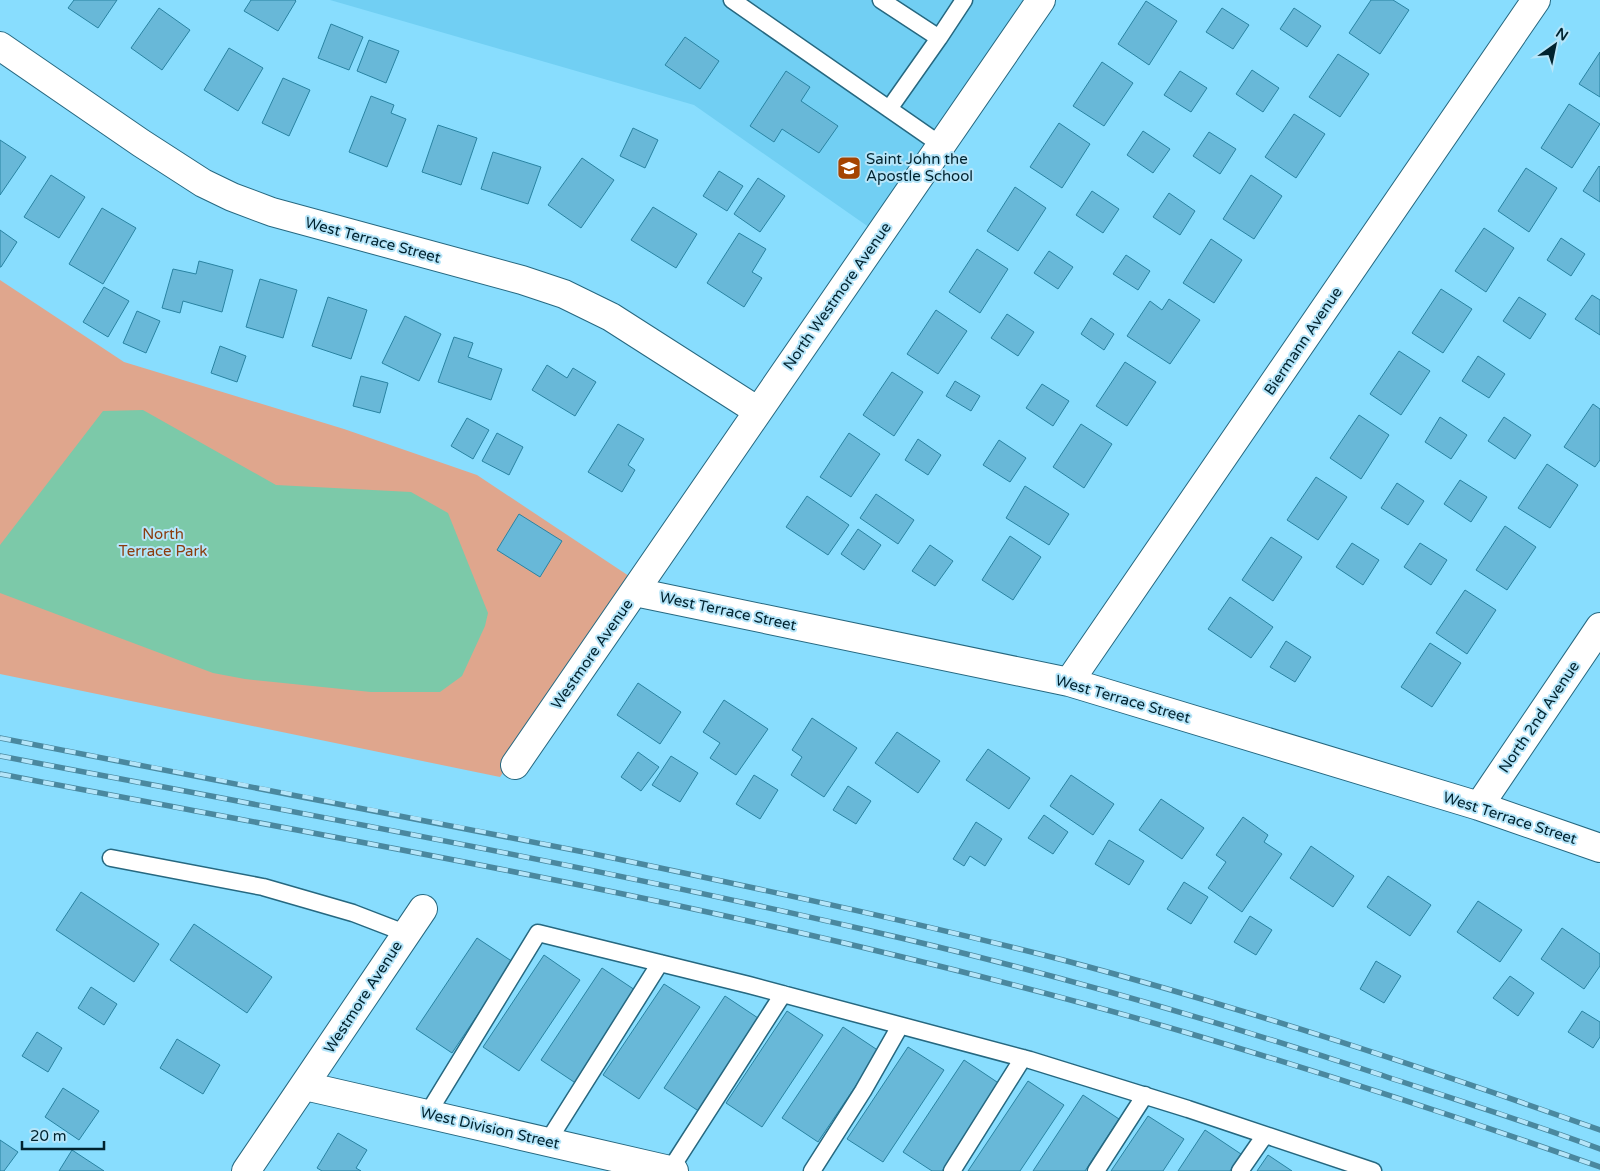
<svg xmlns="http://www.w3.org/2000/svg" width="1600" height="1171" font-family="'Varela Round',sans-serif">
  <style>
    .built { fill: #71cff3 }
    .green { fill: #dfa68d }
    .water { fill: #7cc9a9 }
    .building { fill: #68b8d8; stroke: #2983a2 }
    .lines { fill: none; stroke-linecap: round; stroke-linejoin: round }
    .service-casing { stroke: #266880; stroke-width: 19 }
    .minor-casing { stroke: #266880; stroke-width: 30 }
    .service { stroke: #fff; stroke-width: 16 }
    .minor { stroke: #fff; stroke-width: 28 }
    .rail-casing { stroke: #4a889f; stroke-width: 5.5 }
    .rail { stroke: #b5e5f9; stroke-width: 4; stroke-dasharray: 11; stroke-linecap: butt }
    .labels { text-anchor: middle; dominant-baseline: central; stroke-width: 4; stroke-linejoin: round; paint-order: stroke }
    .poi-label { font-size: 15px; fill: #00232f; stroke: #b5e5f9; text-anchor: start }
    .street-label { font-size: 15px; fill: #00232f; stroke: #b5e5f9 }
    .park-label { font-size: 15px; fill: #8b3c0f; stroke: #b5e5f9 }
  </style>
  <rect width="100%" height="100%" fill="#88ddfe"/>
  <path class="built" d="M330 0H1029L873 230 694 105Z"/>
  <path class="green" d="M0 280 124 362 344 429 477 475 635 580 500 777 0 674Z"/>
  <path class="water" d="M143 410 276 485 411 492 448 513 488 613 485 626 462 676 440 692H371L245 679 213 673 0 593V545L103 411Z"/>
  <path class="building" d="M74 0H117L98 28 68 8Z
    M251 0H295L296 1 278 31 244 11Z
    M1371 0H1393L1409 10 1380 54 1349 33Z
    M1146 1 1177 21 1149 65 1118 44Z
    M159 8 190 30 162 70 131 48Z
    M1222 8 1249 25 1233 49 1206 32Z
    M1294 8 1321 26 1307 47 1280 29Z
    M331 24 363 37 349 70 318 58Z
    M685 37 719 61 700 89 665 65Z
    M369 40 399 51 386 83 357 71Z
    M229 48 263 68 238 111 204 90Z
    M1600 52V97L1579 84Z
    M1338 54 1369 74 1340 117 1309 97Z
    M1102 62 1133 83 1104 126 1073 106Z
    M1252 70 1279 88 1263 112 1236 94Z
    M786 71 810 87 801 101 838 126 819 153 782 129 774 142 750 126Z
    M1180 71 1207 88 1191 112 1164 95Z
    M283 78 310 90 289 136 262 123Z
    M371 96 394 105 391 113 406 119 387 167 349 152Z
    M1569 104 1600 124 1572 168 1541 148Z
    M1294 114 1325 134 1296 178 1265 157Z
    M1059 123 1090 144 1062 188 1030 167Z
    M438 125 477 138 461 185 422 172Z
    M633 128 658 140 645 168 620 156Z
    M1143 131 1170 149 1153 173 1127 155Z
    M1209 132 1236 149 1220 174 1193 156Z
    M0 140 26 157 0 195Z
    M493 152 541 167 528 204 481 189Z
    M582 158 614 180 581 228 548 205Z
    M1599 166 1600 167V202L1583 191Z
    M1526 168 1557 188 1529 232 1498 211Z
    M719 171 743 186 727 211 703 196Z
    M51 175 85 197 59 238 24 217Z
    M1251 175 1282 196 1254 239 1223 219Z
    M758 178 785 196 760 232 734 214Z
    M1015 187 1046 208 1018 251 987 231Z
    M1092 191 1119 209 1103 233 1076 215Z
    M1169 193 1195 211 1180 235 1153 217Z
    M653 207 697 234 676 268 631 240Z
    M102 208 136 228 103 284 69 264Z
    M1484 228 1514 248 1486 292 1455 271Z
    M0 230 17 242 1 267H0Z
    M739 233 766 249 752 272 762 278 744 307 707 283Z
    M1561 238 1585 254 1571 276 1547 260Z
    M1211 239 1242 260 1214 303 1183 283Z
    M977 249 1008 269 980 313 949 292Z
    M1049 251 1073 267 1058 289 1034 273Z
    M1126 255 1150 271 1138 290 1113 274Z
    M199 261 233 270 222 312 183 301 180 313 162 308 173 269 196 274Z
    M260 279 297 290 283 338 246 327Z
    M104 287 129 301 108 337 83 322Z
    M1441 289 1472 309 1443 353 1412 333Z
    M1592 295 1600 300V335L1575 319Z
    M328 297 367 310 351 359 312 346Z
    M1519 297 1546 314 1530 339 1503 321Z
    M1169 299 1200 320 1170 364 1127 336 1150 301 1162 310Z
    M936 310 967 331 938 374 907 354Z
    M137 311 160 321 146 353 123 343Z
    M1007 314 1034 332 1018 356 991 338Z
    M405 316 441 334 419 381 382 363Z
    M1091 318 1114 334 1104 350 1081 334Z
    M454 337 473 343 468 357 502 369 491 400 438 382Z
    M220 346 246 356 237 382 211 373Z
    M1399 351 1430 371 1401 415 1370 394Z
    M1478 356 1505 374 1489 398 1462 381Z
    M1125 362 1156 382 1127 426 1096 406Z
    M547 365 567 378 573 368 596 382 575 416 532 390Z
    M892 372 923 392 894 436 863 415Z
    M361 376 388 383 380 413 353 406Z
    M955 381 980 396 971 411 946 396Z
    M1042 384 1069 401 1053 426 1026 408Z
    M1593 404 1600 409V460L1595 467 1564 447Z
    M1359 415 1389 435 1361 479 1330 458Z
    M1440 417 1467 435 1451 459 1425 442Z
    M1504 417 1531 435 1515 459 1488 441Z
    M467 418 489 430 473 459 451 446Z
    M618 424 644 439 628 465 635 470 622 492 588 472Z
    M1081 424 1112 444 1084 488 1053 467Z
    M497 433 523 447 509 475 482 461Z
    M849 433 880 454 851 497 820 477Z
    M918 439 941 455 928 475 905 460Z
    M999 440 1026 458 1010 482 983 465Z
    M1547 464 1578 485 1550 528 1518 508Z
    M1316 477 1347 497 1318 540 1287 520Z
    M1460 480 1487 497 1471 522 1444 504Z
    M1397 483 1424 501 1408 525 1381 508Z
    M1025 486 1069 514 1049 545 1006 518Z
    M876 494 914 520 898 544 860 518Z
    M807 496 849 525 828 555 786 527Z
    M519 514 562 541 540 577 497 550Z
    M1505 526 1536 547 1507 590 1476 570Z
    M858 529 881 545 864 570 841 554Z
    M1010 536 1041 557 1013 600 982 580Z
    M1271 537 1302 557 1273 601 1242 580Z
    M1352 543 1379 560 1363 585 1336 567Z
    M1420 543 1447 560 1431 585 1404 567Z
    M930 545 953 561 935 586 912 571Z
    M1465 590 1496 610 1467 654 1436 633Z
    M1230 597 1273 627 1251 658 1208 629Z
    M1286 641 1311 657 1295 682 1270 667Z
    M1430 643 1461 663 1432 707 1401 687Z
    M638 683 681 712 660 744 617 715Z
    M724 700 768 729 736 775 710 758 720 743 703 732Z
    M812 718 857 748 824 797 791 775 802 757 792 750Z
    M897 732 940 761 918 793 875 763Z
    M988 749 1030 778 1009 809 966 780Z
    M638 752 659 767 641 791 621 777Z
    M671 756 698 773 680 802 652 785Z
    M754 775 778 790 760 819 736 804Z
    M1071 775 1114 804 1093 835 1050 806Z
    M848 786 871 801 856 824 833 810Z
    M1161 799 1204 828 1182 859 1139 830Z
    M1044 815 1068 832 1053 854 1028 838Z
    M1243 817 1268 835 1264 842 1282 854 1242 912 1208 888 1226 862 1216 855Z
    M976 822 1002 839 985 866 970 856 964 866 953 859Z
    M1109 840 1144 861 1129 885 1095 864Z
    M1311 846 1354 876 1333 907 1290 878Z
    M1388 876 1431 905 1410 936 1367 907Z
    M1184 882 1208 897 1191 924 1167 909Z
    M81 892 159 944 134 982 56 930Z
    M1478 901 1522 930 1500 962 1457 932Z
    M1250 916 1272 930 1256 955 1234 942Z
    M194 924 272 977 247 1013 170 960Z
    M1562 928 1600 954V966L1584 989 1541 959Z
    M477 938 513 962 452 1053 416 1029Z
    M544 955 580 980 519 1071 483 1047Z
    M1376 961 1401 976 1384 1003 1360 989Z
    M602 968 638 992 577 1084 541 1060Z
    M1510 976 1534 993 1518 1016 1493 998Z
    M664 984 700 1007 639 1099 603 1075Z
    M91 987 117 1004 104 1025 78 1008Z
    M725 996 761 1020 700 1112 664 1088Z
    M787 1011 823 1035 762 1127 726 1103Z
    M1582 1011 1600 1022V1037L1593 1048 1568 1032Z
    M843 1027 879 1051 818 1142 782 1118Z
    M37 1032 62 1048 48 1072 22 1056Z
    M177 1039 220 1065 203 1094 160 1068Z
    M908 1047 944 1070 883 1162 847 1139Z
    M964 1060 1000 1084 942 1171H932L903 1152Z
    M1028 1081 1064 1105 1020 1171H968Z
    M63 1088 99 1111 79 1140 45 1117Z
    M1083 1095 1119 1119 1085 1171H1033Z
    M1148 1116 1184 1139 1163 1171H1111Z
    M1205 1130 1241 1154 1230 1171H1178Z
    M338 1133 367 1150 356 1168 361 1171H322L317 1168Z
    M0 1140 18 1152 4 1171H0Z
    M72 1150 104 1171H59Z
    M1268 1155 1292 1171H1257Z"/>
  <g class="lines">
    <g class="service-casing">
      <path id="service" d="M732 0 941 145
        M881 0 939 38 889 109
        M939 38 964 0
        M111 858 263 887 353 913 405 933
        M428 1113 538 933 749 985 1030 1060 1188 1109 1373 1171
        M548 1141 660 963
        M670 1170 783 994
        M812 1171 863 1091 900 1026
        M952 1171 1023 1058
        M1096 1171 1145 1095
        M1240 1171 1265 1135"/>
    </g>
    <g class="minor-casing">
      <path id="minor" d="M0 46 141 143 203 183 232 197 272 212 522 280 564 294 611 317 758 411
        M635 592 1069 682 1479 806 1600 848
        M1069 682 1536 0
        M515 765 1041 0
        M1479 806 1600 627
        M305 1086 674 1171
        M246 1171 423 909"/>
    </g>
    <use href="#service" class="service"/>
    <use href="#minor" class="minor"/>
    <g class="rail-casing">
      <path id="rail" d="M0 738C198 776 396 814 594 854 751 887 907 920 1063 960 1244 1008 1423 1067 1600 1130
        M0 756C288 811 576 863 862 929 1034 968 1204 1017 1372 1072 1448 1097 1525 1121 1600 1149
        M0 774C287 829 577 879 861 947 974 974 1087 1003 1198 1036 1333 1076 1467 1120 1600 1167"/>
    </g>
    <use href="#rail" class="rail"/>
  </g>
  <defs>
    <g id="school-square" transform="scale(1.25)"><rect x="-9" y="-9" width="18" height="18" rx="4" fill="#a54401" stroke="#b5e5f9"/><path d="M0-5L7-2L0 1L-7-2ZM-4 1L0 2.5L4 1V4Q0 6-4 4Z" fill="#fff"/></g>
  </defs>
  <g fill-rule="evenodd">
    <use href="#school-square" x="849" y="168"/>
  </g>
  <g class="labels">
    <g class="poi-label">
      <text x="866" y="159">Saint John the<tspan x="866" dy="17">Apostle School</tspan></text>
    </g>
    <g class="street-label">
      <text transform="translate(373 240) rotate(15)">West Terrace Street</text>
      <text transform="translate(837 296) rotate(-55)">North Westmore Avenue</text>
      <text transform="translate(1303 341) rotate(-56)">Biermann Avenue</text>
      <text transform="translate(728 611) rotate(12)">West Terrace Street</text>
      <text transform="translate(592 654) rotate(-55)">Westmore Avenue</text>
      <text transform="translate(1123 699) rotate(16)">West Terrace Street</text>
      <text transform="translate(1539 717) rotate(-56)">North 2nd Avenue</text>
      <text transform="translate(1510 818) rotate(18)">West Terrace Street</text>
      <text transform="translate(363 997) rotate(-57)">Westmore Avenue</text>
      <text transform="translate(490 1128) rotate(13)">West Division Street</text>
    </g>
    <g class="park-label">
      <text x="163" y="534">North<tspan x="163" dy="17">Terrace Park</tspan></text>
    </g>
  </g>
  <g transform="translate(1555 45) rotate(33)" stroke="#b5e5f9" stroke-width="4" paint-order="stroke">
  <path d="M0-4L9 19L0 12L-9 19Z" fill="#00232f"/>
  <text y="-8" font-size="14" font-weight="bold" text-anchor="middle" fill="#00232f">N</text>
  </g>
  <path d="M22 1141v8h82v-8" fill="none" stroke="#00232f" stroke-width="2.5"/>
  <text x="30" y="1141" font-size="15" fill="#00232f" stroke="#b5e5f9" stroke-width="4" paint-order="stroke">20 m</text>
</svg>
